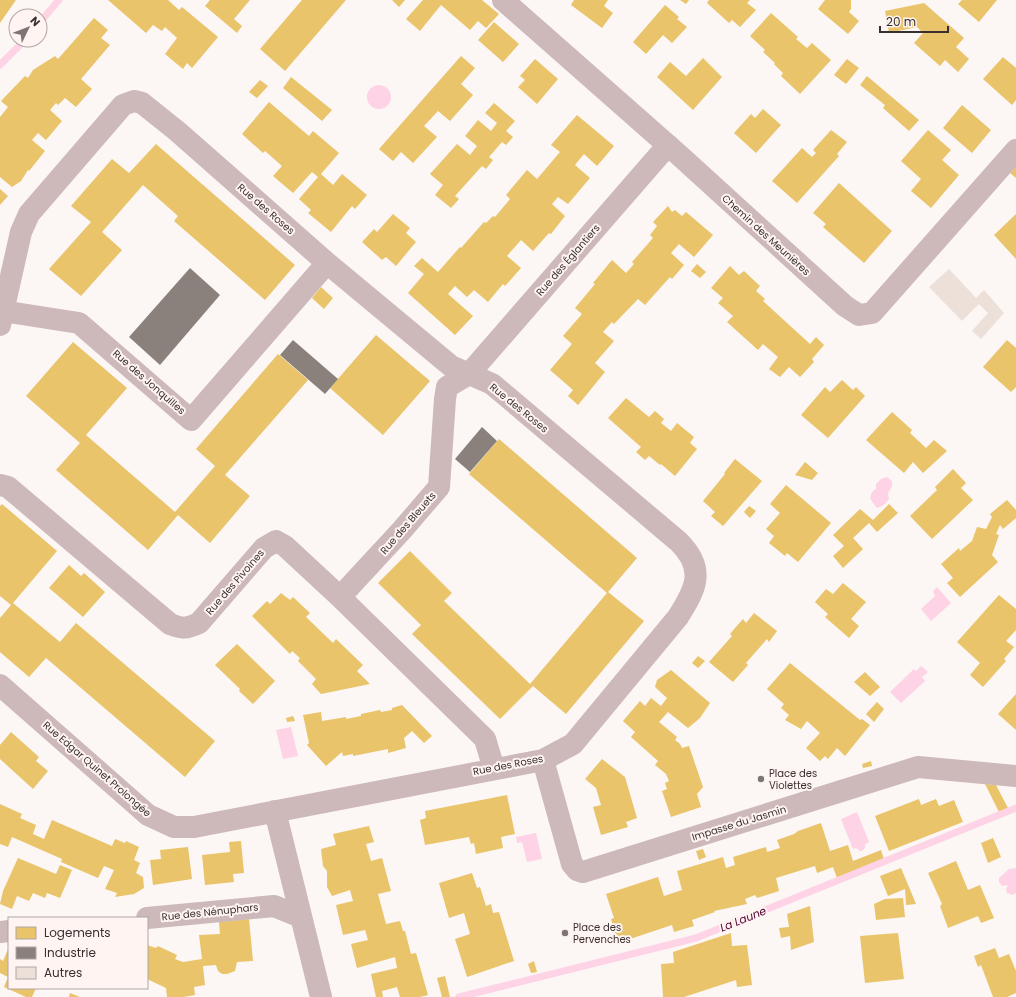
<svg xmlns="http://www.w3.org/2000/svg" width="1016" height="997" font-family="Poppins,sans-serif">
  <style>
    .water { fill: #fdd3e5 }
    .homes { fill: #e9c46a }
    .industry { fill: #8a817c }
    .lines { fill: none; stroke-linecap: round; stroke-linejoin: round }
    .stream { stroke: #fdd3e5; stroke-width: 7 }
    .building { fill: #ede0d9 }
    .street { stroke: #cdb8ba; stroke-width: 22 }
    .poi-dot { fill: #7c7573; stroke: #fff4f1; stroke-width: 1.5 }
    .labels { text-anchor: middle; dominant-baseline: central; stroke-width: 4; stroke-linejoin: round; paint-order: stroke }
    .street-label { font-size: 10px; fill: #37302e; stroke: #fff4f1 }
    .poi-label { font-size: 10px; fill: #37302e; stroke: #fff4f1; text-anchor: start }
    .water-label { font-size: 11px; font-style: italic; fill: #4f0033; stroke: #fff4f1 }
  </style>
  <rect width="100%" height="100%" fill="#fcf6f4"/>
  <path class="water" d="M367 97a12 12 0 1 1 24 0a12 12 0 1 1-24 0Z
    M887 477 892 481V486L888 493 889 499 884 505 877 508 873 503 870 498 872 492 876 489V484L881 479Z
    M937 587 951 603 931 621 921 609 935 596 933 591Z
    M921 666 928 672 922 677 925 681 901 703 890 692 914 669 916 671Z
    M291 727 298 756 283 759 276 730Z
    M857 812 869 842 865 844V848L862 851H860L856 848 853 849 841 819Z
    M536 833 542 859 527 862 522 842 517 843 516 837Z
    M1016 868V893L1012 895 1007 893 1006 889 1008 885 1002 886 999 882V878L1009 869Z"/>
  <path class="homes" d="M0 0H16L0 23Z
    M108 0H168L179 10 182 7 218 37 192 68 187 63 183 69 165 54 177 38 165 27 162 31 153 25 146 33Z
    M210 0H250L234 19 242 26 237 33 205 6Z
    M302 0H346L285 71 260 49Z
    M392 0H405L399 7Z
    M423 0H482L499 14 486 28 478 21 470 30 441 5 420 31 406 19Z
    M574 0H608L604 6 613 13 602 28 571 5Z
    M680 0H689L686 4Z
    M709 0H750L747 3 756 10 740 27 732 20 729 23 707 3Z
    M825 0H851V9L849 12 859 21 848 34 818 9Z
    M962 0H997L979 22 958 4Z
    M924 3 964 38 956 47 969 59 958 72 945 60 940 66 914 43 923 33 917 27 889 33 885 11Z
    M665 5 679 17 677 19 687 27 672 43 663 35 646 54 633 42Z
    M771 13 798 37 796 39 807 48 812 43 831 60 800 94 781 76 783 73 774 64 775 63 763 52 765 50 750 36Z
    M94 18 108 30 101 38 110 45 81 79 92 89 76 107 65 98 58 105 56 103 50 110 62 121 46 140 38 133 32 140 45 151 29 171 28 170 21 181 12 187 0 177V117L8 107 1 101 25 76 28 78 33 70 55 56 58 59Z
    M494 22 519 44 503 62 478 40Z
    M461 56 475 68 461 84 473 95 450 121 438 111 424 126 437 137 413 163 401 152 393 161 379 149Z
    M1003 57 1016 68V100L1012 105 983 79Z
    M703 58 722 77 693 110 657 77 670 62 686 76Z
    M535 59 558 79 537 104 518 87 525 80 520 76Z
    M847 59 859 68 846 84 834 75Z
    M867 76 919 120 909 131 883 108 885 105 860 85Z
    M291 77 332 110 322 121 283 88Z
    M260 80 268 86 257 98 249 92Z
    M269 102 309 136 313 131 339 153 321 174 333 185 342 174 367 195 355 209 352 206 331 232 308 213 311 210 299 199 318 177 312 172 293 193 273 176 282 166 265 151 263 153 242 134Z
    M494 103 515 121 506 131 513 137 506 145 502 142 489 157 493 160 486 169 482 166 455 196 459 199 451 208 435 195 443 185 430 174 457 144 470 155 477 146 465 136 478 120 491 131 497 123 485 113Z
    M962 105 991 130 972 153 943 128Z
    M763 109 781 125 756 153 734 133 751 114 755 118Z
    M577 115 614 146 597 166 584 154 575 165 590 178 568 204 558 197 552 204 565 216 551 234 549 233 533 251 521 240 507 256 521 268 505 286 503 284 488 302 474 290 467 297 455 286 448 294 473 316 455 335 408 293 424 274 414 266 422 258 438 272 460 247 461 248 484 222 486 223 493 216 495 217 510 199 506 195 527 170 537 179 560 152 551 145Z
    M831 130 847 142 837 154 839 156 797 203 772 181 802 148 812 157 816 153 813 150Z
    M928 130 951 150 942 160 959 175 931 208 911 191 921 179 901 161Z
    M156 144 295 265 265 300 174 221 178 216 143 185 102 232 122 250 81 296 49 269 91 222 71 206 112 159 129 173Z
    M1016 166V178L1010 173Z
    M839 183 892 231 864 263 823 227 826 224 813 213Z
    M0 189 8 196 0 205Z
    M668 206 672 212 675 210 682 216 686 212 713 235 694 257 679 244 671 253 684 265 672 279 670 277 645 305 638 299 614 324 612 322 603 332 614 341 595 363 605 372 578 405 568 396 573 390 550 370 572 344 563 336 582 314 575 308 595 284 593 283 612 260 626 273 634 264 632 262 653 238 650 235 657 226 653 222Z
    M393 214 410 228 406 233 416 242 396 266 386 257 382 260 362 242 374 229 377 232Z
    M1016 214V259L994 235Z
    M697 264 706 272 700 278 691 271Z
    M730 266 739 275 744 271 760 286 756 291 765 299 763 301 810 344 816 337 824 345 812 359 814 362 800 377 789 367 780 377 769 369 778 357 763 344 758 350 727 322 733 316 718 303 723 298 711 288Z
    M321 287 333 298 324 309 312 298Z
    M376 335 430 381 383 435 330 388Z
    M1007 340 1016 348V387L1011 392 983 367Z
    M73 342 127 388 86 435 175 512 215 466 196 449 278 354 308 380 225 475 250 496 210 543 178 515 148 550 56 470 80 443 26 396Z
    M842 380 853 390 856 387 865 396 828 438 801 415 825 387 830 392Z
    M626 398 649 417 655 411 664 419 661 423 671 431 677 423 694 437 690 443 697 449 675 476 661 464 660 465 649 456 645 460 636 452 641 447 608 418Z
    M892 412 912 430 910 433 926 448 934 440 947 451 923 473 913 462 904 473 866 440Z
    M499 439 637 558 608 592 644 621 566 714 533 686 500 719 412 634 421 625 378 583 410 551 452 593 444 601 530 684 607 593 469 474Z
    M735 459 762 481 723 526 711 516 715 512 703 501 725 474 724 473Z
    M805 462 818 473 812 480 795 475Z
    M953 469 966 483 961 488 973 500 932 539 910 516 937 490 935 487Z
    M786 485 831 523 798 562 787 553 785 556 769 543 774 536 766 529 780 513 770 504Z
    M1007 500 1016 510V518L1003 529 1000 525 996 534 999 535 992 555 998 562 960 597 947 583 953 578 941 564 959 548 960 551 972 541 977 527 986 529 992 517 990 514Z
    M2 504 57 551 13 603 60 642 76 623 215 741 185 777 46 658 29 677 0 652V618L11 605 0 596V506Z
    M889 504 898 513 877 532 869 523 853 538 863 549 843 568 833 556 844 546 833 535 860 509 873 520Z
    M749 506 756 511 750 518 744 512Z
    M69 565 81 576 84 573 105 592 83 617 49 588Z
    M843 583 866 602 851 619 859 626 849 638 825 617 828 614 815 602 826 589 833 594Z
    M281 593 290 600 293 597 310 613 306 617 333 643 336 639 363 665 357 671 370 684 321 694 312 684 316 679 298 661 300 658 292 651 290 654 252 616 267 601 270 604Z
    M999 595 1016 609V630L1006 641 1014 647 1004 659 1006 661 983 687 970 675 980 663 957 642Z
    M754 613 777 631 769 642 767 639 746 663 748 665 733 682 709 662 732 636 730 634 735 628 743 619 746 623Z
    M237 644 275 681 253 704 239 691 240 689 215 665Z
    M698 656 705 661 698 668 692 663Z
    M790 663 860 720 862 719 870 725 845 756 837 748 828 759 825 756 820 761 806 748 820 733 807 721 801 729 785 720 789 715 781 708 784 704 767 689Z
    M671 670 710 703 700 718 688 728 668 712 659 722 677 737 675 740 680 744 682 748 689 746 703 787 697 794 701 807 671 817 662 791 667 789 665 783 669 781 666 774 655 765 658 761 631 737 635 732 623 721 640 701 645 706 651 698 661 706 667 698 655 687 657 680Z
    M865 672 880 687 870 696 854 682Z
    M1016 694V730L998 714Z
    M877 702 884 709 874 722 866 714Z
    M402 705 432 736 424 743 412 731 404 738 406 748 388 753V749L353 756V754L343 756 342 752 326 766 307 745 309 743 303 715 321 712 322 721 346 717V719L361 716V714L380 710 381 712 392 710V708Z
    M293 716 295 721 287 722 286 718Z
    M11 732 39 757 36 761 48 771 33 789 0 759V745Z
    M602 759 625 777 637 818 626 822 628 827 601 835 593 807 601 805 596 788 585 779Z
    M871 761 872 766 863 768 862 764Z
    M985 784 996 785 1008 808 999 812Z
    M507 795 515 834 501 837 503 848 476 854 474 843 471 844 469 837 425 845 420 820 426 818 425 811Z
    M919 799 921 805 936 799 939 806 954 800 963 822 889 851 875 816Z
    M0 804 22 814 20 818 36 825 33 834 44 839 52 820 112 846 115 839 125 843 126 841 139 847 134 860 140 863 136 873 143 877 144 888 134 894 115 897 117 893 105 889 114 870 104 866 98 878 61 862 62 859 12 837 8 847 0 844Z
    M821 823 830 851 848 845 853 861 881 850 884 859 837 878 833 867 817 873 815 866 776 878 779 891 757 898 755 895 745 899 747 904 714 911 715 912 692 920 694 926 674 932 672 925 618 943 611 919 614 918 606 894 658 877 664 896 682 890 677 871 723 857 726 868 735 865 733 857 766 847 767 852 780 848 777 840 794 834 798 831Z
    M369 826 374 842 366 844 371 861 382 858 391 891 378 894 386 924 400 921 403 931H405L411 954 416 953 428 995 420 997H400L397 987 382 991 383 997H376L371 974 397 968 395 957 357 968 351 944 368 940 365 930 343 935 336 905 353 901 350 890 332 896 327 887V871L323 866 321 849 336 845 333 834Z
    M993 838 1001 857 988 863 981 843Z
    M241 841 244 873 233 874 234 882 205 885 202 855 230 852 229 842Z
    M188 847 192 879 153 885 150 860 161 859 160 850Z
    M703 849 706 857 699 860 696 851Z
    M18 858 56 874 60 865 72 870 60 898 47 893 45 898 33 893 29 901 17 896 12 909 0 904 3 891Z
    M956 861 968 890 980 885 994 918 981 923 978 916 948 928 940 906 942 904 928 873Z
    M901 868 909 887 916 904 906 905 905 889 888 896 880 876Z
    M472 873 477 888 480 887 486 906 491 904 493 913 499 912 514 961 467 977 455 939 470 934 464 913 449 918 439 883Z
    M903 898 905 917 876 920 874 904 885 899Z
    M810 906 814 942 791 950 790 936 781 938 779 928 789 927 787 914Z
    M249 919 253 961 237 962 235 971 227 974H222L218 971 216 965 203 966 205 985 194 987 195 995 183 997H167L166 988 147 979V945L156 948 158 946 177 955 175 959 183 962 202 959 199 935 220 934 219 922Z
    M731 933 732 946 747 945 752 985 737 987 736 980 684 997H663L661 964 674 963 673 952Z
    M898 933 904 979 865 983 860 936Z
    M9 947V988H36L32 997H26L4 987 8 977 0 973V959L3 961Z
    M995 948 999 958 1009 954 1016 971V993L1007 997H993L981 965 978 967 974 956Z
    M534 961 537 972 531 973 528 964Z
    M445 976 450 997H442L437 978Z
    M70 993 80 997H69Z"/>
  <path class="industry" d="M190 268 220 295 160 365 129 337Z
    M293 340 338 379 325 394 280 355Z
    M482 427 497 441 470 472 455 459Z"/>
  <g class="lines">
    <path class="stream" d="M40 22 59 0
      M0 65 25 40
      M459 997 696 938 1016 808"/>
  </g>
  <path class="building" d="M949 269 976 298 984 290 1004 313 981 339 972 331 988 313 979 304 962 321 929 287Z"/>
  <g class="lines">
    <path class="street" d="M503 0 679 155 845 306 859 315 872 313 1016 150
      M2 311 79 323 191 420 327 263
      M0 325 21 232 29 214 123 105 134 101 142 103 177 131 327 263 451 366 492 384 679 542C706 569 696 589 678 617L573 744 543 760 194 827H174L148 815 0 685
      M0 485 8 487 170 624C183 629 186 629 199 623L264 548 276 541 285 546 340 597 485 739 494 769
      M340 597 402 530 439 487 445 399 447 387 469 374 668 145
      M543 760 572 864 577 870 583 872 918 767 1016 776
      M275 811 321 997
      M147 918 274 906 301 917
      M0 932 9 931"/>
  </g>
  <g class="poi-dot">
    <circle cx="761" cy="779" r="4"/>
    <circle cx="565" cy="933" r="4"/>
  </g>
  <g class="labels">
    <g class="street-label">
      <text transform="translate(266 209) rotate(41)">Rue des Roses</text>
      <text transform="translate(766 235) rotate(42)">Chemin des Meunières</text>
      <text transform="translate(568 260) rotate(-49)">Rue des Églantiers</text>
      <text transform="translate(149 382) rotate(41)">Rue des Jonquilles</text>
      <text transform="translate(519 408) rotate(39)">Rue des Roses</text>
      <text transform="translate(408 523) rotate(-49)">Rue des Bleuets</text>
      <text transform="translate(235 582) rotate(-49)">Rue des Pivoines</text>
      <text transform="translate(508 765) rotate(-11)">Rue des Roses</text>
      <text transform="translate(97 769) rotate(41)">Rue Edgar Quinet Prolongée</text>
      <text transform="translate(739 823) rotate(-17)">Impasse du Jasmin</text>
      <text transform="translate(210 912) rotate(-6)">Rue des Nénuphars</text>
    </g>
    <g class="poi-label">
      <text x="769" y="773">Place des<tspan x="769" dy="12">Violettes</tspan></text>
      <text x="573" y="927">Place des<tspan x="573" dy="12">Pervenches</tspan></text>
    </g>
    <g class="water-label">
      <text transform="translate(743 919) rotate(-22)">La Laune</text>
    </g>
  </g>
  <rect x="8" y="917" width="140" height="72" fill="#fff4f1" stroke="#afa6a3"/>
  <rect x="16" y="927" width="20" height="12" fill="#e9c46a" stroke="#afa6a3"/>
  <text x="44" y="937" font-size="12" fill="#37302e">Logements</text>
  <rect x="16" y="947" width="20" height="12" fill="#8a817c" stroke="#afa6a3"/>
  <text x="44" y="957" font-size="12" fill="#37302e">Industrie</text>
  <rect x="16" y="967" width="20" height="12" fill="#ede0d9" stroke="#afa6a3"/>
  <text x="44" y="977" font-size="12" fill="#37302e">Autres</text>
  <g transform="translate(28 28) rotate(47)"><circle r="19" fill="#fff4f1" stroke="#afa6a3"/>
  <path d="M0-3L7 15L0 10L-7 15Z" fill="#7c7573"/>
  <text y="-6" font-size="11" font-weight="bold" text-anchor="middle" fill="#37302e">N</text>
  </g>
  <path d="M880 26v6h68v-6" fill="none" stroke="#37302e" stroke-width="2"/>
  <text x="886" y="26" font-size="12" fill="#37302e" stroke="#fff4f1" stroke-width="3" paint-order="stroke">20 m</text>
</svg>
